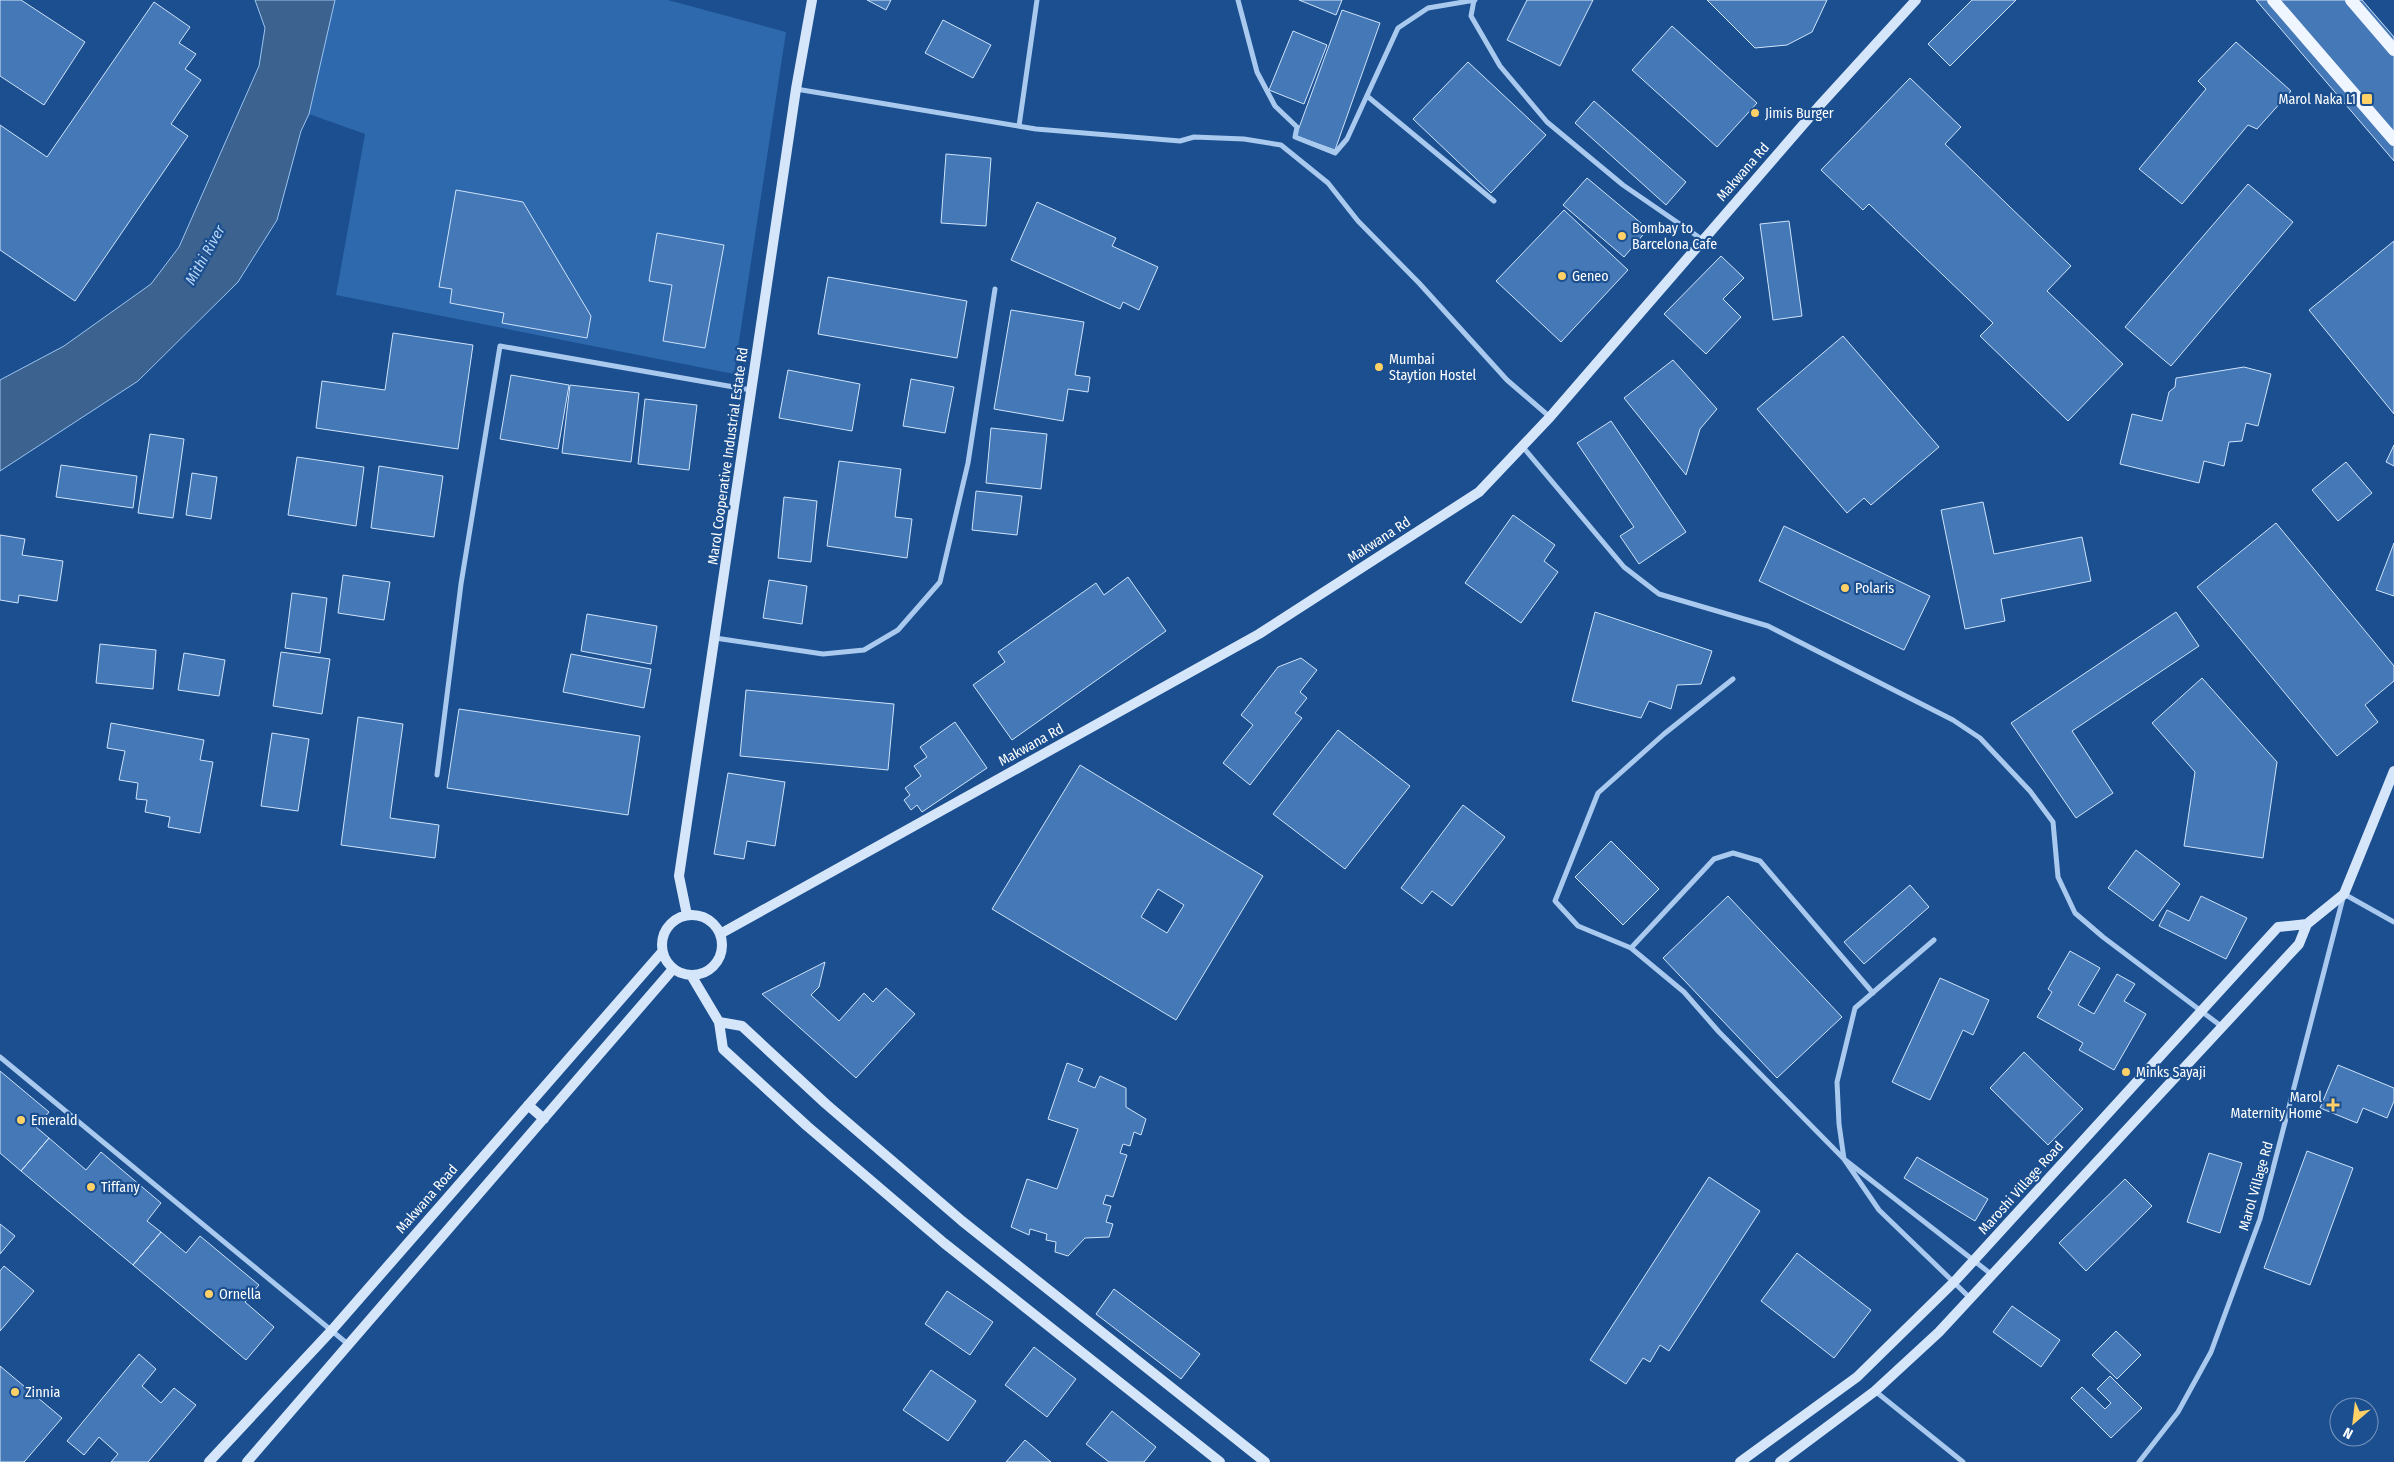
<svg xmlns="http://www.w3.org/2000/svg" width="2394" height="1462" font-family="'Fira Sans Condensed',sans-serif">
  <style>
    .green { fill: #2e69ad }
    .water { fill: #3c6290; stroke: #9cc4f0 }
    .building { fill: #4478b7; stroke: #cfe3fa; fill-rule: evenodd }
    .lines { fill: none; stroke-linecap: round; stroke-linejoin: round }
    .street { stroke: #a9c9ee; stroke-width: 5 }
    .secondary { stroke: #d6e6fa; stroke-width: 10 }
    .primary { stroke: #f0f6ff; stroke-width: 12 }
    .poi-dot { fill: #ffd166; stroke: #1b4f8f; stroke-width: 2 }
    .labels { text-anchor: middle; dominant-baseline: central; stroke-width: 4.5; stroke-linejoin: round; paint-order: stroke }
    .poi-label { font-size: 14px; fill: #fff; stroke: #1b4f8f; text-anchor: start }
    .street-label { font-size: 14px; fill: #fff; stroke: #1b4f8f }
    .water-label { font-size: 15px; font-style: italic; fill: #b5d3f5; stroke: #1b4f8f }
  </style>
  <rect width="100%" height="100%" fill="#1b4f8f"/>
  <path class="green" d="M335 0H668L786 32 734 374 336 295 365 134 309 114Z"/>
  <path class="water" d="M255 0H335L309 114 301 131 277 220 238 282 138 381 0 471V380L64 346 151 284 179 247 259 66 265 28Z"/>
  <path class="building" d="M0 0H21L85 42 44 105 0 76Z
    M867 0H891L886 10Z
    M1299 0H1342L1336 15Z
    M1527 0H1593L1560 66 1507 40Z
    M1707 0H1827L1812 32 1787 45 1755 48Z
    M1972 0H2016L1950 66 1928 44Z
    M2256 0H2362L2394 37V161Z
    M154 2 190 27 179 43 196 54 185 69 201 80 171 124 188 136 75 301 0 250V125L47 157Z
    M1342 10 1380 23 1335 150 1296 136Z
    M943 20 991 45 973 78 925 53Z
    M1672 26 1757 103 1717 147 1632 70Z
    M1293 31 1327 45 1304 104 1269 90Z
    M2236 42 2291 91 2257 129 2248 125 2182 204 2139 169 2206 89 2198 81Z
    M1468 62 1546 135 1491 193 1413 119Z
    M1910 78 1961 127 1945 144 2071 266 2047 291 2123 364 2068 421 1980 336 1993 323 1869 204 1863 210 1821 170Z
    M1594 101 1686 182 1666 205 1575 123Z
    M946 154 991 158 986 226 941 223Z
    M1587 178 1648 229 1624 257 1563 205Z
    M2248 184 2293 222 2171 366 2125 327Z
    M456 190 523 202 591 316 587 338 502 323 504 313 450 303 452 289 439 287Z
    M1037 202 1116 238 1112 246 1158 267 1139 310 1123 302 1120 309 1011 260Z
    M1564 210 1628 270 1561 342 1496 281Z
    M1789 221 1802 316 1773 320 1760 224Z
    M657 233 724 245 705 348 663 341 672 285 649 281Z
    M2394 241V414L2309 310Z
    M1721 256 1744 278 1723 299 1741 317 1706 354 1664 314Z
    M828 277 967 301 957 358 818 334Z
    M1011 310 1084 322 1075 375 1090 377 1088 392 1068 389 1063 421 994 409Z
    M393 333 473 345 458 449 316 428 322 381 385 390Z
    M1843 336 1939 447 1871 505 1864 498 1847 513 1757 409Z
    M1673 360 1717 409 1700 429 1686 475 1624 398Z
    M2244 367 2271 374 2258 426 2246 423 2242 441 2229 442 2224 466 2204 461 2199 483 2120 464 2132 414 2162 421 2169 392 2175 387 2176 378Z
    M788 370 860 384 852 431 779 418Z
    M511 375 569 385 558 449 500 439Z
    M911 379 954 387 945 433 903 426Z
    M570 385 639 393 631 462 562 453Z
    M645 399 697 405 689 470 638 464Z
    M1611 421 1686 532 1639 564 1620 536 1634 527 1577 443Z
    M991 428 1047 434 1041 489 986 483Z
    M150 434 184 439 173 518 138 513Z
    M2394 445V466L2386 462Z
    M297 457 364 467 356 526 288 515Z
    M839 461 901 469 895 517 912 519 907 558 827 546Z
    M2346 462 2372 493 2338 521 2312 490Z
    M61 465 137 476 133 508 56 497Z
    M379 466 443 476 434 537 371 528Z
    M192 473 217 477 211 519 186 515Z
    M976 491 1022 496 1017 535 972 530Z
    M784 497 817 501 811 562 778 558Z
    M1983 502 1994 554 2082 537 2091 581 2001 599 2005 621 1965 629 1941 510Z
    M1513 515 1555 545 1544 561 1558 572 1521 623 1465 583Z
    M2276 523 2394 666V681L2365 705 2378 722 2337 756 2197 587Z
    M1784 526 1930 596 1904 650 1759 581Z
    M0 535 25 539 22 555 63 561 57 601 19 595 18 603 0 600Z
    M2394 543V596L2376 590Z
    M343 575 390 582 384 620 338 613Z
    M1128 577 1166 631 1012 740 973 685 1005 662 998 652 1096 583 1104 595Z
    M769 580 807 586 802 624 763 618Z
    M292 593 327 598 320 653 285 648Z
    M1595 612 1712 651 1701 684 1677 685 1671 709 1649 701 1641 718 1572 701Z
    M2176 612 2199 646 2072 731 2113 793 2076 818 2011 723Z
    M587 614 657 626 651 664 581 651Z
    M100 644 156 650 153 689 96 683Z
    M281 652 330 659 322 714 273 706Z
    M184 653 225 660 219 696 178 690Z
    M571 654 651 669 644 708 563 692Z
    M1301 658 1317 670 1300 692 1307 698 1295 713 1302 718 1250 785 1223 763 1253 725 1241 715 1278 667Z
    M2202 678 2277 762 2263 858 2184 846 2195 772 2152 723Z
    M746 690 894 704 888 770 740 756Z
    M459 709 640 736 628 815 447 788Z
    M358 717 403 724 390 818 439 825 435 858 341 845Z
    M955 722 987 768 922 812 917 805 911 810 904 800 910 795 905 788 921 776 914 766 927 757 920 747Z
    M111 723 204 740 200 760 213 762 200 833 168 827 170 817 145 812 147 800 136 799 138 783 119 780 125 751 107 748Z
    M1338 730 1410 786 1345 869 1273 814Z
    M272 733 309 739 298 811 261 806Z
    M1080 765 1263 876 1176 1020 992 909ZM1158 889 1184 905 1167 933 1141 917Z
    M728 773 785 782 775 846 747 841 744 859 714 854Z
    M1463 805 1505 837 1452 906 1432 891 1422 904 1401 888Z
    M1611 841 1659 889 1623 925 1575 877Z
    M2136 850 2180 884 2153 921 2108 888Z
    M1910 885 1929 907 1864 964 1844 942Z
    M1728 896 1842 1017 1777 1078 1663 958Z
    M2201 896 2247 918 2226 959 2159 926 2167 910 2189 921Z
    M2070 951 2100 968 2078 1005 2094 1014 2117 974 2135 984 2124 1001 2146 1014 2114 1070 2079 1050 2083 1043 2037 1017 2052 992 2048 989Z
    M825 962 819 987 811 995 839 1021 864 993 873 1002 886 988 915 1014 856 1078 762 994Z
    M1940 978 1989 1000 1973 1035 1963 1030 1930 1100 1892 1082Z
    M2024 1052 2083 1109 2048 1145 1990 1088Z
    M1067 1063 1083 1069 1078 1081 1095 1088 1100 1076 1126 1088V1107L1146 1119 1141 1135 1134 1132 1130 1146 1123 1144 1120 1153 1127 1155 1113 1197 1106 1195 1103 1204 1111 1206 1106 1222 1113 1224 1109 1237 1085 1238 1068 1256 1055 1252 1056 1242 1046 1240 1047 1234 1030 1229 1029 1235 1011 1227 1027 1179 1057 1189 1078 1129 1048 1119Z
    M2338 1065 2394 1088V1101L2387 1118 2363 1108 2357 1123 2320 1108Z
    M0 1071 49 1112 36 1127 49 1138 21 1171 0 1153Z
    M49 1138 86 1170 101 1152 161 1203 147 1221 161 1232 133 1265 21 1171Z
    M2307 1151 2353 1168 2310 1285 2264 1268Z
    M2209 1153 2242 1163 2220 1233 2187 1222Z
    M1917 1157 1988 1199 1975 1221 1904 1178Z
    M1709 1177 1760 1211 1669 1351 1660 1345 1650 1362 1643 1358 1626 1384 1590 1360Z
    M2125 1179 2152 1206 2086 1271 2059 1243Z
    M0 1224 15 1236 0 1254Z
    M161 1232 186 1253 200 1236 259 1285 245 1302 274 1327 246 1360 133 1265Z
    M1797 1253 1871 1310 1834 1358 1761 1301Z
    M4 1266 34 1291 0 1331V1271Z
    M1114 1289 1200 1354 1181 1379 1096 1314Z
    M947 1291 993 1322 970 1355 925 1324Z
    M2012 1306 2060 1340 2041 1367 1993 1332Z
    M2116 1331 2141 1355 2117 1379 2092 1355Z
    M1034 1347 1076 1379 1047 1417 1005 1385Z
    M139 1354 156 1369 142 1386 161 1403 174 1388 196 1405 148 1462H111L118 1454 99 1437 84 1455 67 1441Z
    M0 1366 62 1418 24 1462H0Z
    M931 1370 976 1401 948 1441 903 1410Z
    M2110 1376 2142 1408 2111 1438 2071 1398 2082 1387 2105 1409 2111 1403 2097 1389Z
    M1112 1411 1156 1447 1144 1462H1109L1086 1444Z
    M1025 1440 1051 1462H1006Z"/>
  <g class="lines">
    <path class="street" d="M1238 0 1257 72 1275 106 1297 127 1295 137 1335 153 1347 139 1398 28 1428 8 1475 0
      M1474 0 1471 16 1500 66 1547 122 1623 185 1703 240
      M796 89 1036 129 1180 141 1194 137 1244 139 1281 145 1328 183 1358 221 1419 283 1507 380 1550 417
      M1367 96 1494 201
      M1019 126 1037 0
      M1522 446 1624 567 1659 594 1768 626 1953 720 1980 738 2030 791 2053 822 2058 877 2075 913 2103 937 2221 1026
      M715 638 823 654 864 650 898 630 940 582 968 463 995 289
      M1733 679 1664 734 1598 793 1555 901 1578 926 1631 948 1684 992 1719 1032 1844 1159 1991 1274
      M437 775 461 584 500 346 751 390
      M1934 940 1855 1008 1837 1082 1839 1124 1844 1159 1879 1210 1969 1297
      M1631 948 1714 859 1733 853 1760 861 1873 993
      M0 1057 349 1345
      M1875 1391 1963 1462
      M2139 1462 2178 1412 2211 1352 2260 1219 2344 894 2394 922"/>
    <path class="secondary" d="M662 945a30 30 0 1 1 60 0a30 30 0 1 1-60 0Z
      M687 915 679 876 796 89 812 0
      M720 934 1259 634 1479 492 1550 417 1821 104 1916 0
      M691 975 719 1022 723 1049 807 1126 944 1243 1220 1462
      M719 1022 742 1026 826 1104 962 1221 1265 1462
      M528 1105 544 1119
      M209 1462 332 1330 662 952
      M247 1462 673 969
      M1740 1462 1857 1377 1955 1281 2278 927 2307 924
      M1780 1462 1875 1391 1939 1332 2299 944 2307 924 2344 894 2394 771"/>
    <path class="primary" d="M2273 0 2394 140
      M2351 0 2394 50"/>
  </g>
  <g class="poi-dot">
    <rect x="2361" y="93" width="12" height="12" rx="2.5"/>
    <circle cx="1755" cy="113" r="5"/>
    <circle cx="1622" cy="236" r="5"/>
    <circle cx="1562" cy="276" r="5"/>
    <circle cx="1379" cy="367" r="5"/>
    <circle cx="1845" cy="588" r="5"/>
    <circle cx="2126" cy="1072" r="5"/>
    <path d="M2330.5 1097.5h5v5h5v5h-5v5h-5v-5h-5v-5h5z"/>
    <circle cx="21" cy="1120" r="5"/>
    <circle cx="91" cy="1187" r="5"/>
    <circle cx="209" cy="1294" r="5"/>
    <circle cx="15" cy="1392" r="5"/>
  </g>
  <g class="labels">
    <g class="poi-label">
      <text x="2356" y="99" text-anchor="end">Marol Naka L1</text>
      <text x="1765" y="113">Jimis Burger</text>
      <text x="1632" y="228">Bombay to<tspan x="1632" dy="16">Barcelona Cafe</tspan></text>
      <text x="1572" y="276">Geneo</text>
      <text x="1389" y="359">Mumbai<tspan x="1389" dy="16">Staytion Hostel</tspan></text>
      <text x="1855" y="588">Polaris</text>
      <text x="2136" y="1072">Minks Sayaji</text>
      <text x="2322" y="1097" text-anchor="end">Marol<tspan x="2322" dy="16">Maternity Home</tspan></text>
      <text x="31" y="1120">Emerald</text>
      <text x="101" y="1187">Tiffany</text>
      <text x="219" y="1294">Ornella</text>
      <text x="25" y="1392">Zinnia</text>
    </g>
    <g class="street-label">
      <text transform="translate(1743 172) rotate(-49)">Makwana Rd</text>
      <text transform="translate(728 456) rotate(-82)">Marol Cooperative Industrial Estate Rd</text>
      <text transform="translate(1379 540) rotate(-33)">Makwana Rd</text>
      <text transform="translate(1031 745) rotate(-29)">Makwana Rd</text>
      <text transform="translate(2256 1186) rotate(-74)">Marol Village Rd</text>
      <text transform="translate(2021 1188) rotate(-48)">Maroshi Village Road</text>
      <text transform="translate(427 1199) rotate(-49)">Makwana Road</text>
    </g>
    <g class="water-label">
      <text transform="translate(205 255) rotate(-61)">Mithi River</text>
    </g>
  </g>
  <g transform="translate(2354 1422) rotate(208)"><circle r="24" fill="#1b4f8f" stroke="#7695bc"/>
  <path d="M0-4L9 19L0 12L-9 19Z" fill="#ffd166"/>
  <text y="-8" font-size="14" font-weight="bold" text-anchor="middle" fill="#ffffff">N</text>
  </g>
</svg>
